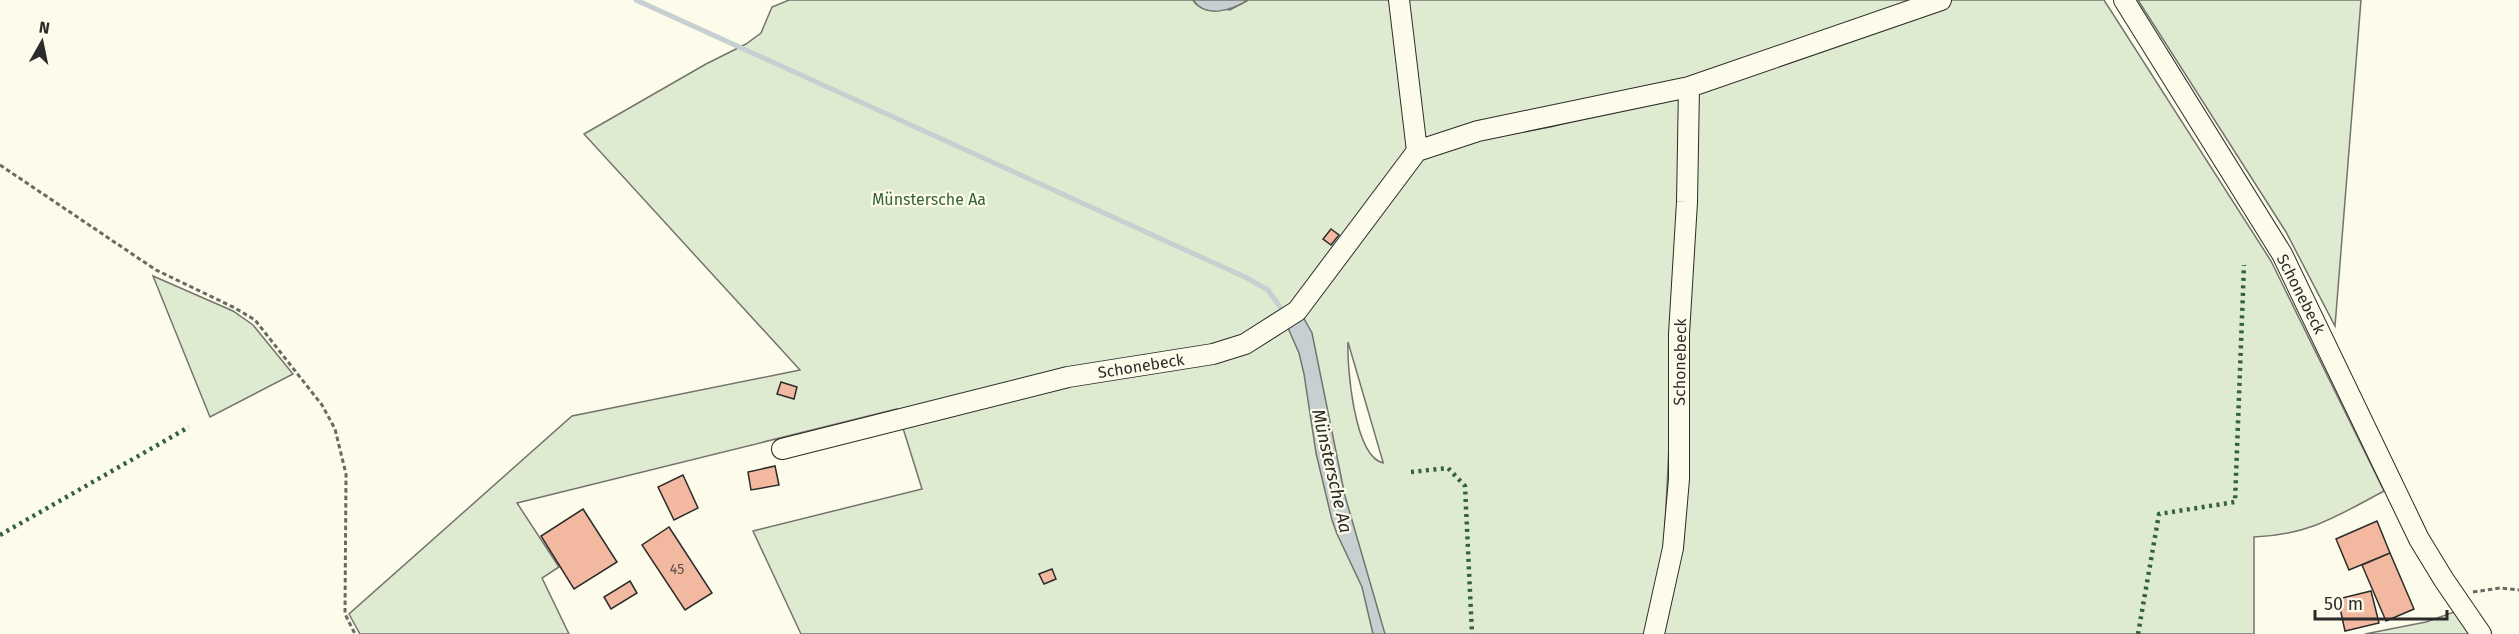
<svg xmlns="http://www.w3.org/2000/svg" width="2519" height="634" font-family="'Fira Sans',sans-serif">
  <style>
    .green { fill: #deebd1; stroke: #74746e; stroke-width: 1.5; fill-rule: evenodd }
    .water { fill: #c7d0d0; stroke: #74746e; stroke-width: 1.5 }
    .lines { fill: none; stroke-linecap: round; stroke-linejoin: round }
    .stream { stroke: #c7d0d0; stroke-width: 5 }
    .building { fill: #f2b8a0; stroke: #2b2b2b; stroke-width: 1.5 }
    .minor-casing { stroke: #2b2b2b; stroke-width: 22 }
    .path { stroke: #6a6964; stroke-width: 3; stroke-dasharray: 4.5 3; stroke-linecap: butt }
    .minor { stroke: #fdfbea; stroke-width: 20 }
    .hedge { stroke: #34623c; stroke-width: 4.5; stroke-dasharray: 3 4.5; stroke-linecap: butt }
    .labels { text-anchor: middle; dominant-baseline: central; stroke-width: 4.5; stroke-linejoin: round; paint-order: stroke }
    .number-label { font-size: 14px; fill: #5d4e48 }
    .park-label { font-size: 16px; fill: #34623c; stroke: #fdfbea }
    .street-label { font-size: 16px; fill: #2b2b2b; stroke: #fdfbea }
    .water-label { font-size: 18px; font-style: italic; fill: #2b2b2b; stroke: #fdfbea }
  </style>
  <rect width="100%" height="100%" fill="#fdfbea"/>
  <path class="green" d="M789 0H1193L1196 4 1230 10 1248 0H1395L1414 142 1332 256 1339 271 1417 163 1443 147 1550 127 1687 92 1664 546 1650 634H801L753 531 922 489 897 409 517 503 559 567 542 578 569 634H360L349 614 572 416 800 370 584 134 706 64 746 44 761 33 772 7ZM1348 342 1383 462V463C1354 456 1347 367 1348 342Z
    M1404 0H2104L2271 261 2384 491C2337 516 2309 535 2254 537V634H1661L1699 77 1421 145Z
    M2138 0H2361L2335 326 2286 232Z
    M153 276 233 311 253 325 293 374 210 417Z
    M2454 612 2476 634H2365L2426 622Z"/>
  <path class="water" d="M1193 0H1248C1232 10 1206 19 1193 0Z
    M1302 315 1312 333 1345 496 1385 634H1373L1362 587 1337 534 1332 520 1316 453 1304 374 1299 353 1288 328Z"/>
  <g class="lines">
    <path class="stream" d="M636 0 1247 278 1268 290 1285 314"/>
  </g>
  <path class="building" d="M1331 229 1339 235 1331 245 1323 239Z
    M781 382 797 387 794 399 777 394Z
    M775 466 779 485 751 490 748 472Z
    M683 475 698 508 674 520 658 487Z
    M583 509 617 562 574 589 541 536Z
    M2377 521 2390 553 2349 570 2336 539Z
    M669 527 712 593 685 610 642 545Z
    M2390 553 2414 609 2386 621 2362 565Z
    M1052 569 1056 579 1044 584 1039 574Z
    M630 581 637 593 611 609 604 597Z
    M2371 591 2379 623 2345 631 2338 599Z"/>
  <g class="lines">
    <g class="minor-casing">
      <path id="minor" d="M1399 0 1417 151
        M2124 0 2282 254 2419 539 2444 580 2481 634
        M782 449 1068 377 1213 354 1245 344 1297 311 1417 151 1478 131 1689 87 1941 0
        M1654 634 1673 548 1679 479V334L1687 202 1689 87"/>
    </g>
    <path class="path" d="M0 165 156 270 235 308 255 320 322 405 335 429 346 474 345 614 355 634
      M2473 592 2500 588 2519 590"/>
    <use href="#minor" class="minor"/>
    <path class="hedge" d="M1411 472 1448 468 1465 486 1472 634
      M0 535 189 427
      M2138 634 2159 514 2235 502 2244 265"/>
  </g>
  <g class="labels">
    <g class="number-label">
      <text x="677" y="569">45</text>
    </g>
    <g class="park-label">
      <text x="929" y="199">Münstersche Aa</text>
    </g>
    <g class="street-label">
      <text transform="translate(2301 294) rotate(63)">Schonebeck</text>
      <text transform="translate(1680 362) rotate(-89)">Schonebeck</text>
      <text transform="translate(1141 366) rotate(-9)">Schonebeck</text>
    </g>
    <g class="water-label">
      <text transform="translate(1332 471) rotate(77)">Münstersche Aa</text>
    </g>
  </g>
  <g transform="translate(42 42) rotate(9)" stroke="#fdfbea" stroke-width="4.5" paint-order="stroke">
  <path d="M0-4.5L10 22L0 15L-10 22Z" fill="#2b2b2b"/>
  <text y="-9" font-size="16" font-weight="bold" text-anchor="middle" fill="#2b2b2b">N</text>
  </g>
  <path d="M2315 610v9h132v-9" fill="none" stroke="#2b2b2b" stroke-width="3"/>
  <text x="2324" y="610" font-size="18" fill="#2b2b2b" stroke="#fdfbea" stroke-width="4.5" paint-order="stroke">50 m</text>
</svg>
